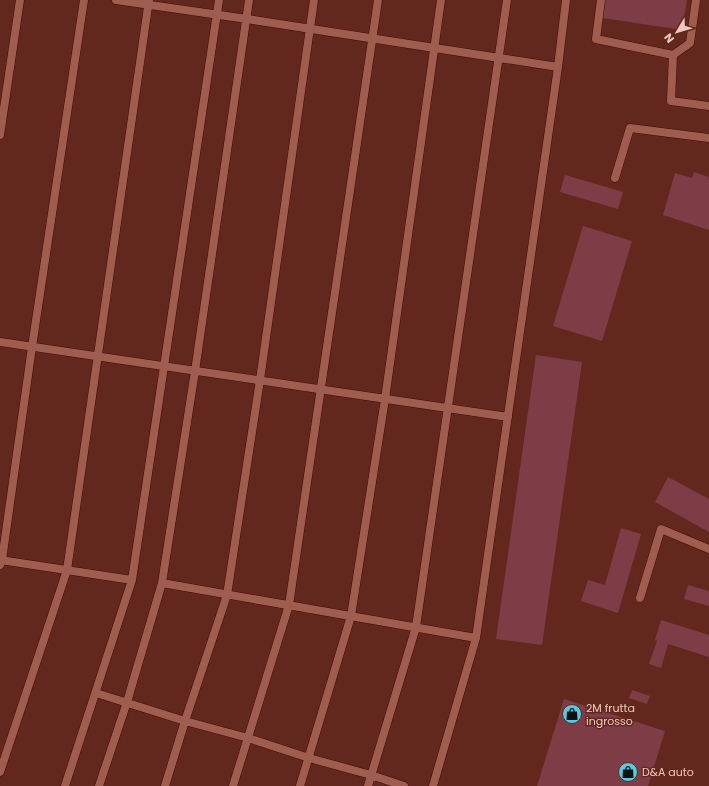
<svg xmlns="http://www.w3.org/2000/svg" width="709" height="786" font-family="Poppins,sans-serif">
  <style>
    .building { fill: #7d3d46 }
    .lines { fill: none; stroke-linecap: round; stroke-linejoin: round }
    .lane-casing { stroke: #450b03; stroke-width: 9 }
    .lane { stroke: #9f5d50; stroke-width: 8 }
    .labels { text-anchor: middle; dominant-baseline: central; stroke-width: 3; stroke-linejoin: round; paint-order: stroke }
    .poi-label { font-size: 11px; fill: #eec8c0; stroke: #63281d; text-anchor: start }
  </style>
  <rect width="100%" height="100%" fill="#63281d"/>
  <path class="building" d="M605 0H687L682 30 603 18Z
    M694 172 709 177V230L663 215 675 173 692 178Z
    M565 175 623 192 618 209 560 192Z
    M583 226 632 241 602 341 553 326Z
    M536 355 582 362 542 645 496 639Z
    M668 477 709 499V532L655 502Z
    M621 528 641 534 618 613 581 601 588 580 605 585Z
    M688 585 709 591V606L684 599Z
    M661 620 709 635V657L668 644 661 668 649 664 657 641 655 640Z
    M632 690 650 696 647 704 629 698Z
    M564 699 665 731 648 786H537Z"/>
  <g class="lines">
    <g class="lane-casing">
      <path id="lane" d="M116 0 247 19 558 67
        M601 0 596 39 673 55 690 43 696 0
        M673 55 671 101 709 106
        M0 135 20 0
        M615 178 630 128 709 138
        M0 342 508 417
        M0 560 132 580
        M0 565 2 560 32 347 84 0
        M162 583 476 638
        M640 598 661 529 709 549
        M96 693 185 721 248 738 309 758 371 775 404 786
        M0 772 67 570 149 0
        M65 786 132 580 219 0
        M99 786 127 702 162 583 195 371 249 0
        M165 786 185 721 227 595 260 380 314 0
        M233 786 289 605 378 0
        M300 786 351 616 385 399 441 0
        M368 786 416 627 507 0
        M433 786 476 638 558 67 566 0"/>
    </g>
    <use href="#lane" class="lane"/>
  </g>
  <defs>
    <g id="shop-disc" transform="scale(1)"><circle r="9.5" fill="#55cae0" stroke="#63281d"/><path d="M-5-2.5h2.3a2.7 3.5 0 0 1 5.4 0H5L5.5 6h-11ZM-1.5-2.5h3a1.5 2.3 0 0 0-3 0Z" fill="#111"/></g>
  </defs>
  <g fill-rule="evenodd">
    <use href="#shop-disc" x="572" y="714"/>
    <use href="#shop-disc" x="628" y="772"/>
  </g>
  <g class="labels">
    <g class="poi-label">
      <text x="586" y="708">2M frutta<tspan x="586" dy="13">ingrosso</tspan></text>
      <text x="642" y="772">D&amp;A auto</text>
    </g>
  </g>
  <g transform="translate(677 32) rotate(232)" stroke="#63281d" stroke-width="3" paint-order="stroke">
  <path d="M0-3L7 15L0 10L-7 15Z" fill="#eec8c0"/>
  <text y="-6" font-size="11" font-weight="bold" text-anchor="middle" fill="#eec8c0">N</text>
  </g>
</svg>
